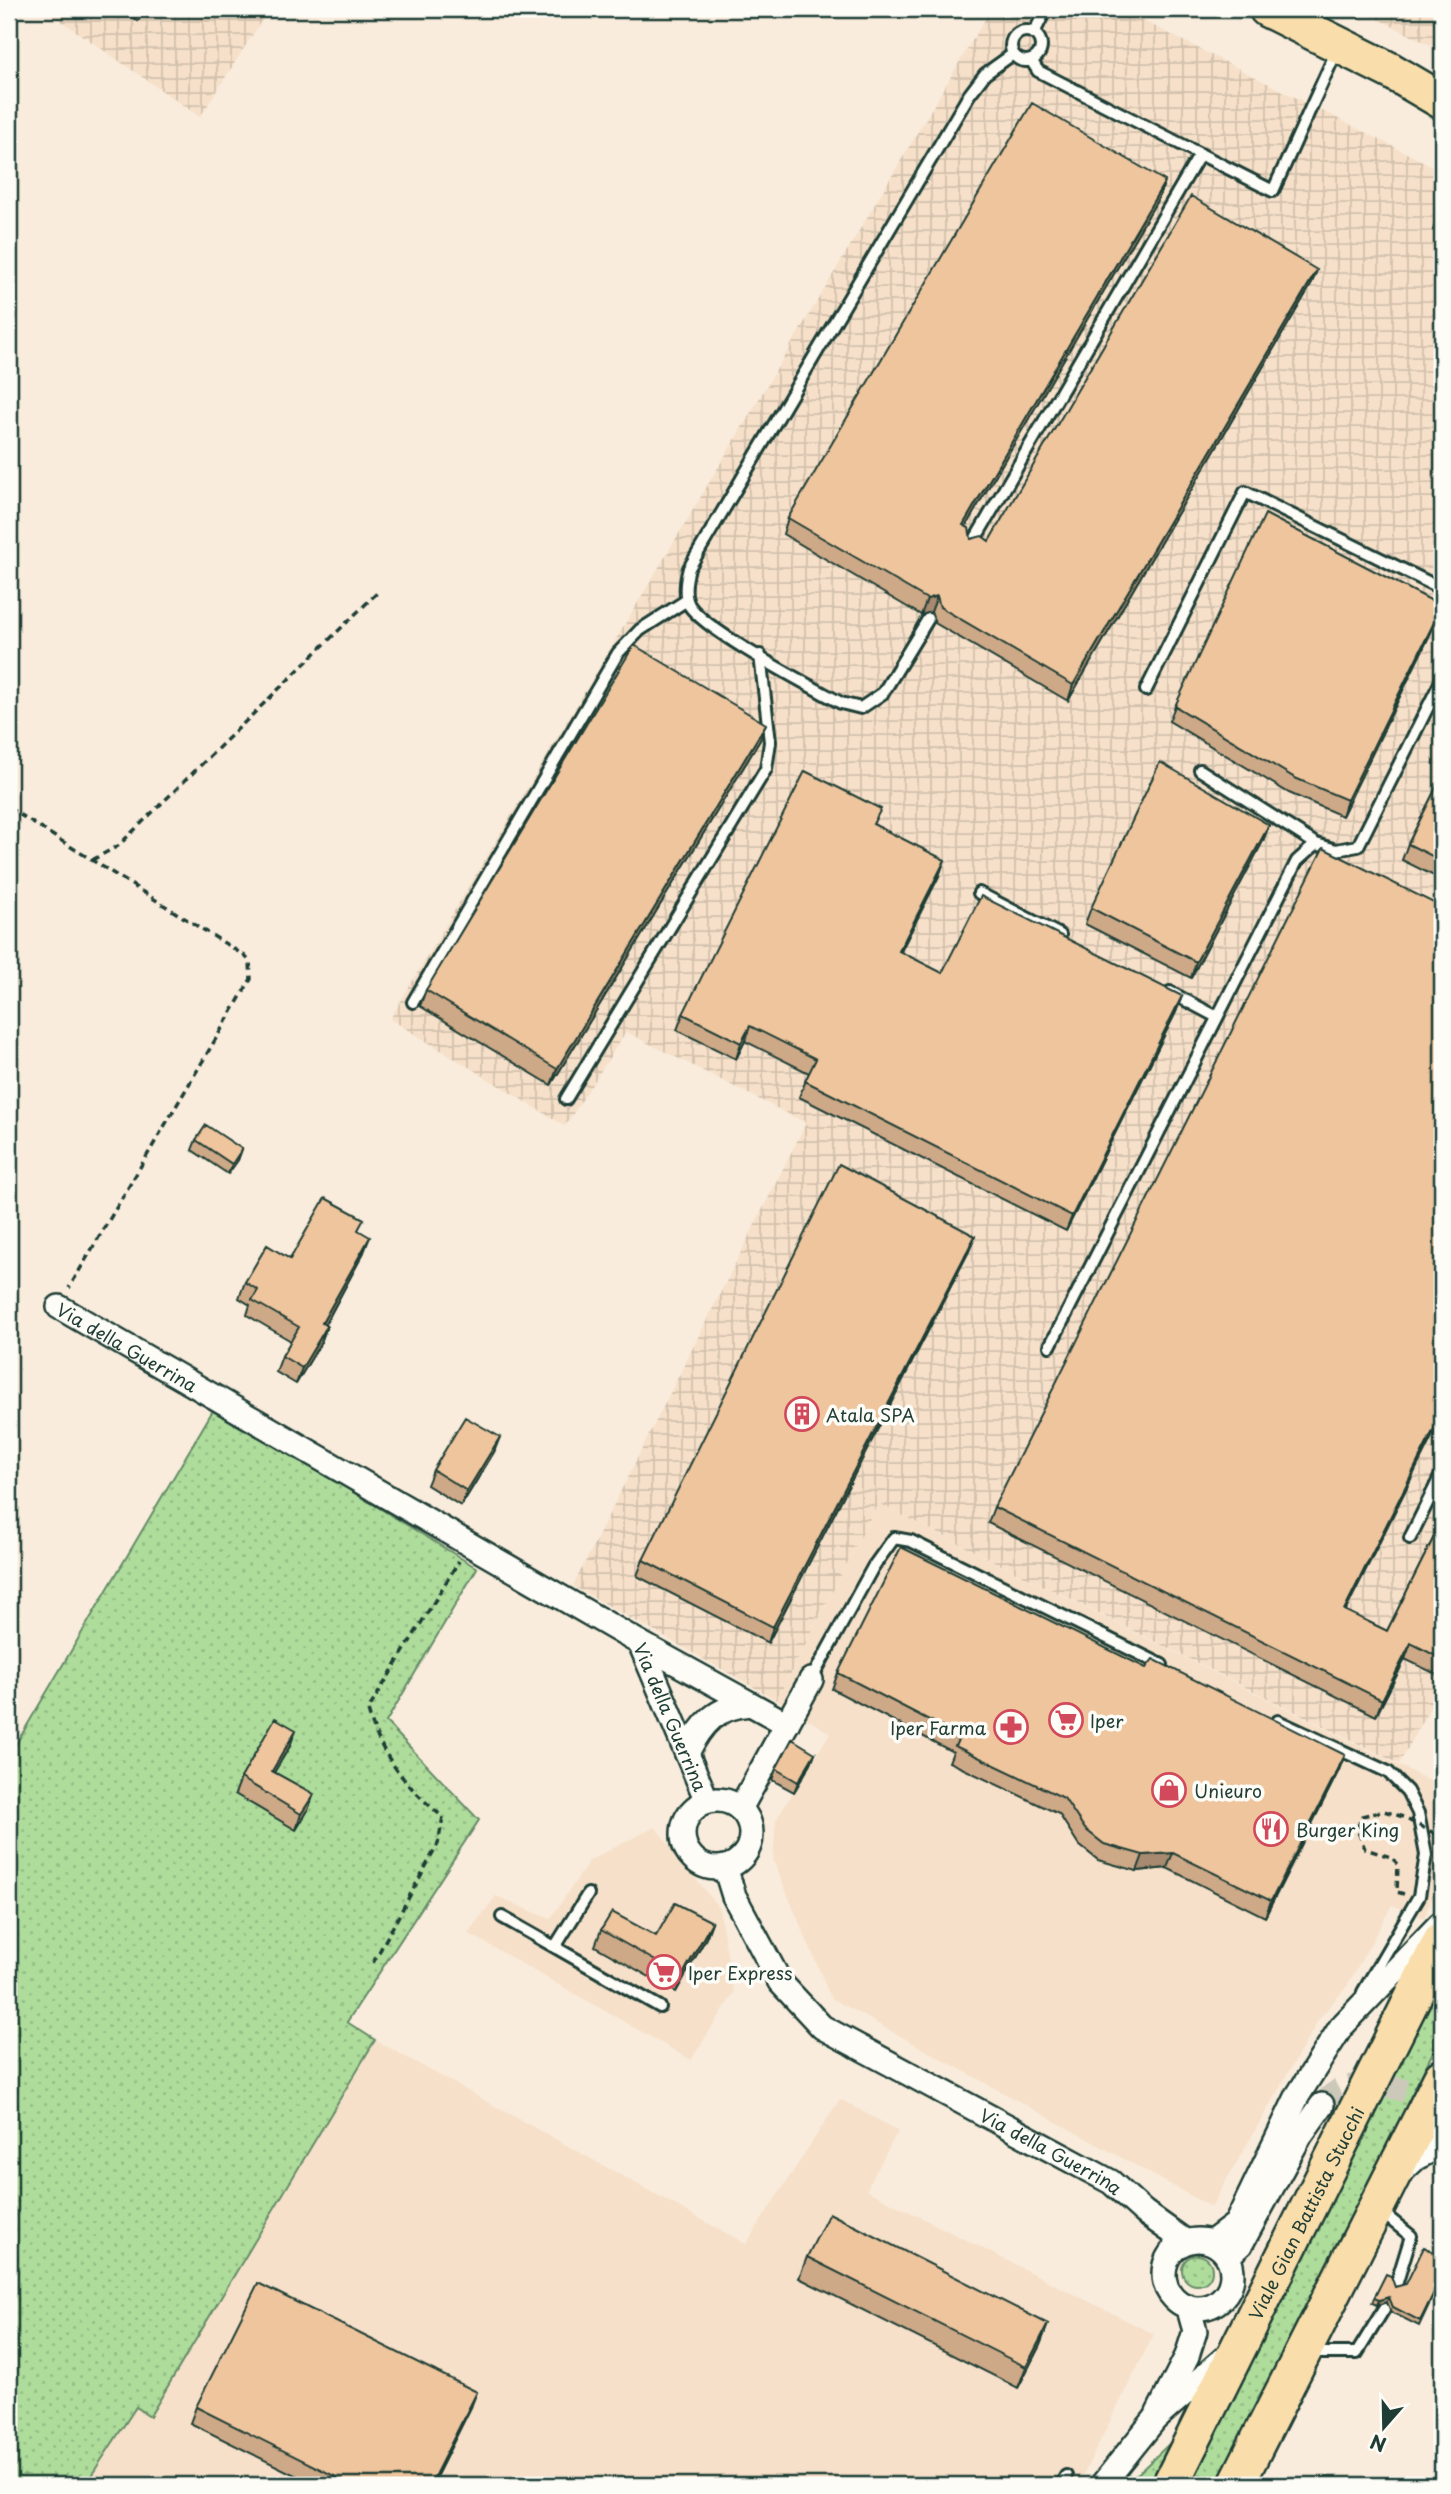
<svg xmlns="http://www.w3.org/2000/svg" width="1451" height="2494" font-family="'Playpen Sans',sans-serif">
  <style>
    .built { fill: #f6e0c9 }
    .industrial { fill: url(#industrial-grid) }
    .grass { fill: url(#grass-dots); stroke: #668c68; stroke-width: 2 }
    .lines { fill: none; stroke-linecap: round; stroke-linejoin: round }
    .minor-tunnel { stroke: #cdc9ba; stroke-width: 23; stroke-dasharray: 23 11; stroke-linecap: butt }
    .service-casing { stroke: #1f3d34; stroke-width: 16 }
    .minor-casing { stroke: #1f3d34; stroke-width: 28 }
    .primary-casing { stroke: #1f3d34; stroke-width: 40 }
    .path { stroke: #1f3d34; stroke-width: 3.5; stroke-dasharray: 7 5; stroke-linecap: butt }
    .service { stroke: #fdfcf7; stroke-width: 10 }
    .minor { stroke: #fdfcf7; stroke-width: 23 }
    .primary { stroke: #f9deab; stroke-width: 35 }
    .path-bridge { stroke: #1f3d34; stroke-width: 3.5; stroke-dasharray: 7 5; stroke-linecap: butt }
    .wall { fill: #cea988; stroke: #1f3d34; stroke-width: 2 }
    .shaded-wall { fill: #a78a6f; stroke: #1f3d34; stroke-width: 2 }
    .building { fill: #efc59e; stroke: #1f3d34; stroke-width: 2 }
    .labels { text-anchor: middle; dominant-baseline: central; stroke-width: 7; stroke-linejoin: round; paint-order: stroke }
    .street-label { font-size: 18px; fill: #1f3d34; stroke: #fdfcf7 }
    .poi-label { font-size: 18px; fill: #1f3d34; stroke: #fdfcf7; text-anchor: start }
  </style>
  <defs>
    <pattern id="industrial-grid" width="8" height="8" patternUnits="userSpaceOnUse" patternTransform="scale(1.75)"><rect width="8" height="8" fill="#f6e0c9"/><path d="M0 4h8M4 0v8" fill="none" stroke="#d2c1ad"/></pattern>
    <pattern id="grass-dots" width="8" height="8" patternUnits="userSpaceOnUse" patternTransform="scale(1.75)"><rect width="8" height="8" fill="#aedc9b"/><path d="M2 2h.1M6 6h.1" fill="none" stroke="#95be86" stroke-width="1.8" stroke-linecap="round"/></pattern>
  </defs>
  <rect width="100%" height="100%" fill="#f9ecdc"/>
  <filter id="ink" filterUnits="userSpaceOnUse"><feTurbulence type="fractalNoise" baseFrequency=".0143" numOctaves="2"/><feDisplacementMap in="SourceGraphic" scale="14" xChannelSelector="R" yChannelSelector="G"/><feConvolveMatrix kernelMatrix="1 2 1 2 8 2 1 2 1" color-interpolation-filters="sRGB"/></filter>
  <g filter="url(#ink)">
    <path class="built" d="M878 1503 1442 1787V1873L1424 1918 1392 1905 1347 1986 1319 2019 1211 2207 831 1998 773 1860 776 1820 830 1733 777 1700Z
      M655 1827 719 1908 734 1993 691 2060 468 1933 496 1896 550 1919 590 1860Z
      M375 2040 746 2244 840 2099 898 2131 866 2190 1154 2334 1078 2485H85L136 2407 150 2415Z"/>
    <path class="industrial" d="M44 9H269L200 117Z
      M991 9H1120L1442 171V1686L1399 1764 878 1503 777 1700 573 1586 806 1123 626 1032 565 1126 390 1019Z
      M1358 9H1442V51Z"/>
    <path class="grass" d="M215 1407 477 1568 386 1722 479 1820 347 2022 375 2040 150 2416 136 2407 85 2485H9V1756Z
      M1442 1980V2034L1217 2485H1186Z
      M1182 2270a15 15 0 1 1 30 0a15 15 0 1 1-30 0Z
      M1170 2443 1149 2485H1126Z"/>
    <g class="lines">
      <path class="minor-tunnel" d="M1322 2105C1349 2068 1405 2089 1441 2103"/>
      <g class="service-casing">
        <path id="service" d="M1011 46a15 15 0 1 1 30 0a15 15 0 1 1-30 0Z
          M1034 33 1046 9
          M1200 154 1273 191 1337 50
          M970 548 1200 154 1038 71 1031 60
          M928 619 883 693 861 708 841 703C809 685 705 631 689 605 683 594 686 579 689 568L969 95 985 74 1013 54
          M1146 690 1245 492 1442 589
          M1200 770 1316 844
          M979 893 1060 935
          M1170 992 1217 1017
          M413 1002 618 653 640 630 687 600
          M566 1099 766 769 770 742 760 655
          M1050 1346 1297 861 1316 844 1336 850 1358 846 1442 679
          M1410 1538 1442 1473
          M811 1680 873 1567 894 1538 911 1541 1162 1665
          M1278 1721 1388 1772 1407 1791 1418 1813 1426 1855 1419 1896 1363 1992
          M502 1917 660 2007
          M555 1947 588 1894
          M1380 2211 1411 2236 1396 2285
          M1310 2353H1357L1384 2309
          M1061 2485 1066 2476"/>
      </g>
      <g class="minor-casing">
        <g id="minor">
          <path id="s1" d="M59 1307 640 1643 787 1724"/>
          <path id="s2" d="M640 1643 707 1801"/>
          <path d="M687 1753C702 1723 716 1707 750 1704"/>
          <circle cx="717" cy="1834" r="34"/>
          <path d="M740 1809 811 1680"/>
          <path id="s3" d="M725 1867 734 1896 780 1982 822 2027 1111 2182 1144 2212 1186 2242"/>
          <path d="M1400 2173 1416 2158 1442 2145"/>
          <circle cx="1198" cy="2274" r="34"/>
          <path d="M1212 2242 1236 2224 1298 2095 1341 2027 1440 1924"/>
          <path d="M1228 2256 1241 2244 1300 2136 1322 2105"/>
          <path d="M1158 2413 1187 2356 1195 2331 1188 2306"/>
          <path d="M1102 2485 1155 2419 1227 2356"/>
        </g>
      </g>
      <g class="primary-casing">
        <g id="primary">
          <path d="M1267 9 1391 71 1442 101"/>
          <path id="s4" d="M1170 2485 1442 1939"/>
          <path d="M1236 2485 1442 2077"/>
        </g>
      </g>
      <path class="path" d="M9 808 245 956 250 962 251 979 69 1288
        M92 860 118 846 379 591
        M1403 1817 1384 1811 1362 1816 1357 1829 1365 1849 1391 1857 1398 1864 1397 1892 1404 1894
        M373 1963 438 1844 443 1817C408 1789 379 1754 368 1710L459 1561"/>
      <use href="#service" class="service"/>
      <use href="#minor" class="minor"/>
      <use href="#primary" class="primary"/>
      <path class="path-bridge" d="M1408 1820 1442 1837"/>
    </g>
    <path class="wall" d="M121 9H146L138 21Z
      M1165 181 1159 197 965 527 971 539 989 541 1317 270 1311 285 1068 701 935 623 931 612 921 615 783 534 788 518Z
      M1442 208V235L1433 230Z
      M1442 606 1436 622 1342 816 1289 793 1169 721 1175 706Z
      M760 740 551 1085 420 1006 426 990Z
      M1442 776V880L1402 860 1408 844Z
      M875 825 939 876 900 952 942 973 1182 996 1176 1012 1066 1231 799 1097 809 1073 745 1041 736 1059 677 1030 683 1014Z
      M1269 825 1263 841 1191 978 1085 924 1091 908Z
      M196 1140 242 1149 238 1160 228 1174 192 1150Z
      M359 1231 364 1252 325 1325 327 1326 321 1342 296 1384 276 1372 282 1356 291 1341 247 1315 250 1305 239 1298 245 1282 290 1259Z
      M975 1236 969 1251 768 1643 637 1576 643 1560Z
      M494 1452 461 1506 427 1485 433 1470Z
      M994 1507 1346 1611 1387 1631 1442 1521V1677L1405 1659 1376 1716 988 1523Z
      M838 1673 1339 1770 1265 1917 1167 1868 1137 1871 1098 1860 1079 1845 1059 1814 949 1762 953 1752 832 1689Z
      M290 1746 274 1772 308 1810 296 1830 235 1794 241 1778Z
      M815 1753 811 1763 794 1792 772 1780 776 1769Z
      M712 1922 706 1938 676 1992 595 1946 601 1930 656 1936Z
      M807 2257 1048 2324 1040 2345 1018 2388 799 2278Z
      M1442 2277 1419 2326 1391 2312 1387 2302 1377 2305 1372 2303 1374 2298 1395 2287Z
      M196 2407H471L432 2485H315L190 2423Z"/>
    <path class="shaded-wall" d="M143 9H146L138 21Z
      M1165 181 1159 197 957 541 963 525Z
      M1317 270 1311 285 1068 701 1073 685Z
      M937 596 931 612 921 615 927 599Z
      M1442 606 1436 622 1342 816 1347 800Z
      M766 724 760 740 551 1085 557 1069Z
      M1269 825 1263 841 1191 978 1196 962Z
      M945 860 939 876 893 967 899 951Z
      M1182 996 1176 1012 1066 1231 1072 1216Z
      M750 1026 745 1041 736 1059 741 1043Z
      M242 1149 238 1160 228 1174 232 1164Z
      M975 1236 969 1251 768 1643 773 1627Z
      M370 1237 364 1252 317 1339 322 1323Z
      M327 1326 321 1342 296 1384 302 1368Z
      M1442 1413V1417L1338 1626 1344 1610Z
      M500 1437 494 1452 461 1506 467 1491Z
      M1411 1643 1405 1659 1376 1716 1382 1700Z
      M296 1730 290 1746 266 1786 272 1771Z
      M815 1753 811 1763 794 1792 798 1782Z
      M1345 1755 1339 1770 1265 1917 1271 1901Z
      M314 1794 308 1810 296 1830 301 1814Z
      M1173 1853 1167 1868 1137 1871 1143 1855Z
      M712 1922 706 1938 676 1992 682 1976Z
      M1389 2297 1387 2302 1377 2305 1379 2300Z
      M1048 2324 1040 2345 1018 2388 1026 2367Z
      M477 2392 471 2407 432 2485H430Z"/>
    <path class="building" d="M1032 103 1165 181 963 525 969 528 971 539 982 536 989 541 1191 196 1317 270 1073 685 940 607 937 596 927 599 788 518Z
      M1442 208V222L1437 220Z
      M1265 514 1442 606 1347 800 1295 778 1175 706Z
      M634 645 766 724 557 1069 426 990Z
      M1160 762 1269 825 1196 962 1091 908Z
      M805 771 881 809 873 824 945 860 899 951 942 973 981 896 1182 996 1072 1216 805 1081 816 1059 750 1026 741 1043 683 1014Z
      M1442 776V861L1408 844Z
      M1323 848 1442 907V1413L1344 1610 1387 1631 1442 1521V1659L1411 1643 1382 1700 994 1507Z
      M206 1125 242 1149 232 1164 196 1140Z
      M839 1164 975 1236 773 1627 643 1560Z
      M325 1198 364 1219 358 1230 370 1237 322 1323 327 1326 302 1368 282 1356 299 1327 252 1300 258 1290 245 1282 267 1245 290 1259Z
      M465 1417 500 1437 467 1491 433 1470Z
      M901 1547 1146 1668 1153 1659 1345 1755 1271 1901 1173 1853 1143 1855 1104 1844 1085 1829 1064 1798 955 1746 960 1736 838 1673Z
      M275 1718 296 1730 272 1771 314 1794 301 1814 241 1778Z
      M792 1739 815 1753 798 1782 776 1769Z
      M675 1903 712 1922 682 1976 601 1930 612 1912 656 1936Z
      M829 2213 1048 2324 1026 2367 807 2257Z
      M1424 2247 1442 2256V2276L1420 2321 1393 2307 1389 2297 1379 2300 1374 2298 1386 2274 1391 2276 1395 2287 1406 2284Z
      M258 2283 477 2392 430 2485H352L196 2407Z"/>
  </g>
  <defs>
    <g id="building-ring" transform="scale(1.75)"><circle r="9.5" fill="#fdfcf7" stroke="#d1495b" stroke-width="1.5"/><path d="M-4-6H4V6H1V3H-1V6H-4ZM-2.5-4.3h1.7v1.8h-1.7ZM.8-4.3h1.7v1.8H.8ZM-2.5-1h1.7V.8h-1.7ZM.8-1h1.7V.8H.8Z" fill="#d1495b"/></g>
    <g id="supermarket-ring" transform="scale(1.75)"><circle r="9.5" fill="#fdfcf7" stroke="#d1495b" stroke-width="1.5"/><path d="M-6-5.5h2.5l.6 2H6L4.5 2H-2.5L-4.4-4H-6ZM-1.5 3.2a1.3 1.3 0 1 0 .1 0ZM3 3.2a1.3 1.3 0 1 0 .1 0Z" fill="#d1495b"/></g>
    <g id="pharmacy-ring" transform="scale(1.75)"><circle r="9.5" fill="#fdfcf7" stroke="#d1495b" stroke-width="1.5"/><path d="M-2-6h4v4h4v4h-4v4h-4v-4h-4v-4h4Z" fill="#d1495b"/></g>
    <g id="shop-ring" transform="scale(1.75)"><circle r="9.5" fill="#fdfcf7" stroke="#d1495b" stroke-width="1.5"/><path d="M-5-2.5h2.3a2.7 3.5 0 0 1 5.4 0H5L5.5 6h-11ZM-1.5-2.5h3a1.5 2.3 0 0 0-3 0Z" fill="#d1495b"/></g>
    <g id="restaurant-ring" transform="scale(1.75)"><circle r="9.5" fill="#fdfcf7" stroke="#d1495b" stroke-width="1.5"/><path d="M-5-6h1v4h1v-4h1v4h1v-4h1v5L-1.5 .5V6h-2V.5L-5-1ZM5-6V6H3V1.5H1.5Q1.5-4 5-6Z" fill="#d1495b"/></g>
  </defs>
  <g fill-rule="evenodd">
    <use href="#building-ring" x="802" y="1414"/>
    <use href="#supermarket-ring" x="1066" y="1720"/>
    <use href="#pharmacy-ring" x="1011" y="1727"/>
    <use href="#shop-ring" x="1169" y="1790"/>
    <use href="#restaurant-ring" x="1271" y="1829"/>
    <use href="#supermarket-ring" x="664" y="1972"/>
  </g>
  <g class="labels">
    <g class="street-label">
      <text stroke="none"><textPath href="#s1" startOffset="79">Via della Guerrina</textPath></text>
      <text stroke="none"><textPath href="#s2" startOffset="80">Via della Guerrina</textPath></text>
      <text stroke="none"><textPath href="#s3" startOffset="450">Via della Guerrina</textPath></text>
      <text stroke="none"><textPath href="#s4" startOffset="304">Viale Gian Battista Stucchi</textPath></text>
    </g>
    <g class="poi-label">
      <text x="826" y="1414">Atala SPA</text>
      <text x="1090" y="1720">Iper</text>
      <text x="986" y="1727" text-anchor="end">Iper Farma</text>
      <text x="1194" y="1790">Unieuro</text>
      <text x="1296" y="1829">Burger King</text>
      <text x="688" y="1972">Iper Express</text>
    </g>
  </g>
  <rect width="1451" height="2494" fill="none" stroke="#fdfcf7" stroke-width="35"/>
  <rect x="18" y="18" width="1416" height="2459" fill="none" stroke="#1f3d34" stroke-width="2.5" filter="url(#ink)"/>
  <g transform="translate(1384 2427) rotate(200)" stroke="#fdfcf7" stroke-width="5" paint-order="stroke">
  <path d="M0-5L12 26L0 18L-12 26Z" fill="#1f3d34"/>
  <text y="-10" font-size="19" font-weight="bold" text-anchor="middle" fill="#1f3d34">N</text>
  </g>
</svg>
